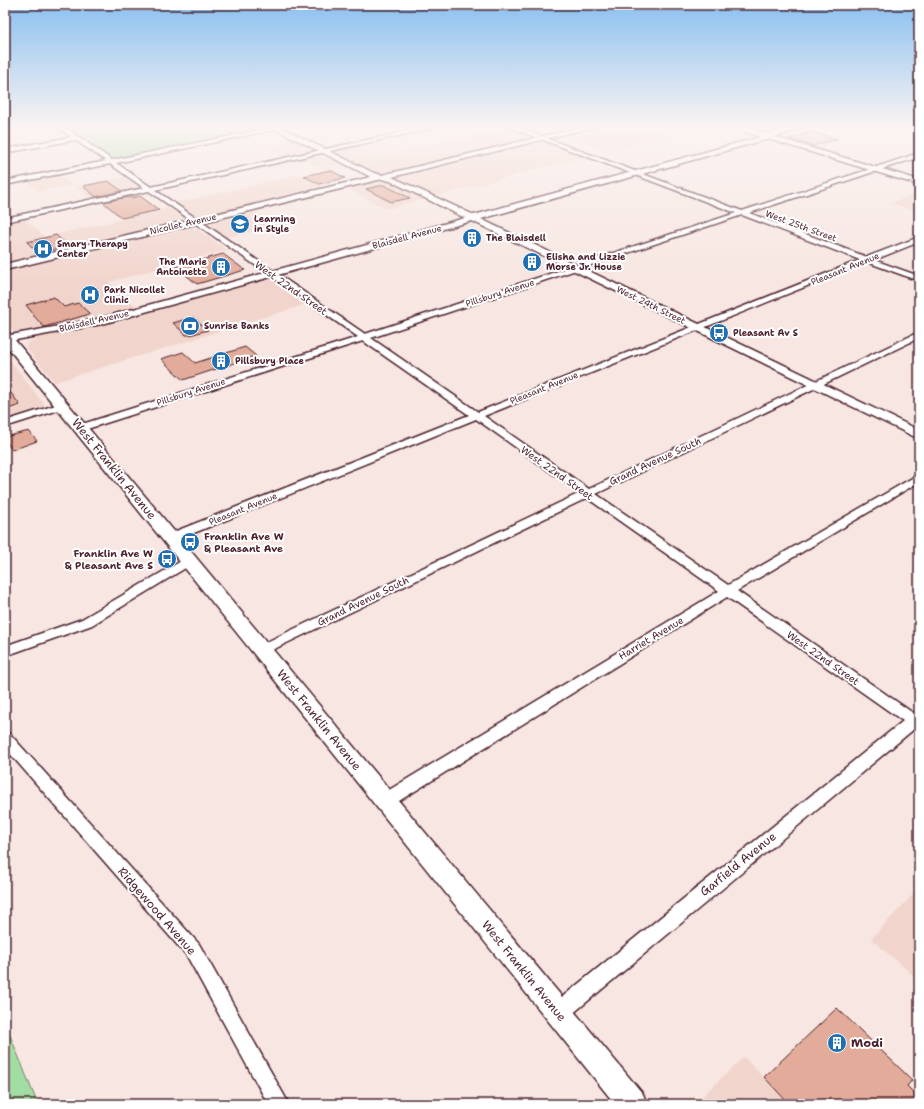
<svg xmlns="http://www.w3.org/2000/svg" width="924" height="1109" font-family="'Shantell Sans',sans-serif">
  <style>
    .built { fill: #f1d5cc }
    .green { fill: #a2dea4; stroke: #767e68 }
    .building { fill: #e3ac9a; stroke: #4a1f2b }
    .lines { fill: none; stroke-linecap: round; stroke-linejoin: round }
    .minor-casing { stroke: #4a1f2b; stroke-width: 3 }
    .tertiary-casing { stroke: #4a1f2b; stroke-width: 3 }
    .secondary-casing { stroke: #4a1f2b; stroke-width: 3 }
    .minor { fill: #fff; fill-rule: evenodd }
    .tertiary { fill: #fff; fill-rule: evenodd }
    .secondary { fill: #fff; fill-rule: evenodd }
    .labels { text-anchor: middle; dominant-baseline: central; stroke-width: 4; stroke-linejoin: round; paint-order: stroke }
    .far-poi-label { font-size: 9px; font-weight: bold; fill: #4a1f2b; stroke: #fff; text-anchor: start }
    .far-street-label { font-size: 9px; fill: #4a1f2b; stroke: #fff }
    .street-label { font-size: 10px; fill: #4a1f2b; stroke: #fff }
    .poi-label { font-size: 10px; font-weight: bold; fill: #4a1f2b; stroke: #fff; text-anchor: start }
    .near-street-label { font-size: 12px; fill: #4a1f2b; stroke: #fff }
    .near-poi-label { font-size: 12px; font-weight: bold; fill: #4a1f2b; stroke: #fff; text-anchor: start }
  </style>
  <rect width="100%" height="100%" fill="#f7e6e1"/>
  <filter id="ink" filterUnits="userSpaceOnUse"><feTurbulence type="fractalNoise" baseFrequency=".025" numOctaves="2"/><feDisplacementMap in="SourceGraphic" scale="8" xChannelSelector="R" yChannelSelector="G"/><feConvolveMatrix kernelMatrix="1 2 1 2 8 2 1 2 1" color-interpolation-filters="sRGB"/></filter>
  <g filter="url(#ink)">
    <path class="built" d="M607 126H704L609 151 568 136Z
      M507 128 531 138 382 174H377L332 152 356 147 379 157Z
      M295 141 315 152 286 158 265 147Z
      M540 143H547L584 157 433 197 396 179 398 176Z
      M317 155H323L340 164 321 168 302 159Z
      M58 174 71 185 39 191 27 181Z
      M298 174 325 188 202 217H195L175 203 286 178 285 177Z
      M126 177 143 188 93 200 77 187Z
      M379 181H386L395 184 425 199 387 209 348 189Z
      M919 193V212L891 203Z
      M169 208 185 220 184 221 5 265V223L25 219 45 237Z
      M254 211 276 225 225 238 205 225 207 222Z
      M192 226 227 250 109 282 139 309 97 320 20 334 14 332 5 322V271Z
      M262 280H272L307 304 55 382 26 348 27 343 42 336 100 325Z
      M5 354 44 404 43 407 39 409 5 420Z
      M919 888V980L871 939Z
      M744 1057 788 1104H694Z"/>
    <path class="green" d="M63 126H265L269 129 112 160 109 159Z
      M5 1023 36 1100 38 1104H5Z"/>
    <path class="building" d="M812 132 837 139 813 146 789 139Z
      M330 170 345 178 319 184 304 176Z
      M108 181 122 191 96 197 83 186Z
      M384 185 410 198 391 202 366 189Z
      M140 196 159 210 122 218 103 202 129 197 131 198Z
      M56 235 68 246 38 253 27 242Z
      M223 254 245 270 197 284 176 267Z
      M54 297 64 307 78 303 90 314 44 327 33 315H34L26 305Z
      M193 317 208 330 190 335H186L173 323Z
      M245 347 256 356 183 380 161 359 183 352 195 363Z
      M5 385 20 405 5 410Z
      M29 431 37 441 12 450 5 440V437Z
      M837 1008 912 1080 907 1086 919 1098V1104H789L764 1077Z"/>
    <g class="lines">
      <g class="minor-casing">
        <path id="minor" d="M57 126H63L112 160 280 126H292L116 163 151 187 431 126H443L155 190 365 334 736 213 506 126H514L742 211 919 153V157L749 213 867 257 919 237V242L874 260 919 276V281L867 262 484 416 589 489 919 332V338L596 494 728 585 919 474V482L737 591 913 713 919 710V731L914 729 565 1020 558 1022 551 1020 549 1013 551 1006 903 721 727 597 391 806 385 808 379 806 377 801 379 796 719 591 587 498 266 653 261 655 256 653 254 650 256 647 580 493 476 419 174 541H166L164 538 166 535 469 415 363 341 84 430H76L75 428 76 426 358 337 149 191 5 222V218L144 188 110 164 5 185V181L106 161 75 140 5 153V149L71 137ZM742 215 860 260 478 412 371 338Z
          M62 403 67 406 65 408 5 427V421Z
          M188 557 192 558 194 561 192 564 92 625 5 656V646L82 619Z
          M5 732 10 734 199 944 289 1104H268L187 956 5 748Z"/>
      </g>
      <g class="tertiary-casing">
        <path id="tertiary" d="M269 126H278L374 173 382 175 585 126H598L392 177 474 215 760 137 730 126H742L768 134 797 126H809L775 137 919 180V185L768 139 481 219 919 430V439L472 221 102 324 5 342V336L97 319 465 218 390 181 382 179 5 270V264L371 177Z"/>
      </g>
      <g class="secondary-casing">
        <path id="secondary" d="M5 332 9 333 643 1094 647 1104H615L5 344Z"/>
      </g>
      <use href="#minor" class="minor"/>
      <use href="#tertiary" class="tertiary"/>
      <use href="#secondary" class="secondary"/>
    </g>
  </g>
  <linearGradient id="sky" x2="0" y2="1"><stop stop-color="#8ac0f0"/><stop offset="0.45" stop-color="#fbf4f2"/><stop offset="1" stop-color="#fbf4f2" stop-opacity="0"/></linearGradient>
  <rect width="924" height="282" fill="url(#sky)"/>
  <defs>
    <g id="school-disc" transform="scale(1)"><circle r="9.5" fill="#1f6fb2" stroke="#fff"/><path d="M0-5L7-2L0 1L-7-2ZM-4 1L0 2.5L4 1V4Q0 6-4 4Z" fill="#fff"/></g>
    <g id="building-disc" transform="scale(1)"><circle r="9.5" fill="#1f6fb2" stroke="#fff"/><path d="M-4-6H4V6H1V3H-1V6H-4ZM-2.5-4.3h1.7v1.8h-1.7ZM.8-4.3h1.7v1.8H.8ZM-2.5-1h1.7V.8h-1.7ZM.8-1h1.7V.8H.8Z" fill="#fff"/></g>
    <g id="hospital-disc" transform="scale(1)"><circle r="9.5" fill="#1f6fb2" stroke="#fff"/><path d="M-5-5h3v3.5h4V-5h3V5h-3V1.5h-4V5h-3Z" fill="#fff"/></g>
    <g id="bank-disc" transform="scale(1)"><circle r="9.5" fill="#1f6fb2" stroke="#fff"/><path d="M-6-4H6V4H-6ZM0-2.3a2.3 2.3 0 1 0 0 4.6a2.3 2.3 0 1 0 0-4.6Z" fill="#fff"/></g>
    <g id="bus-disc" transform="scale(1)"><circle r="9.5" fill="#1f6fb2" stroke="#fff"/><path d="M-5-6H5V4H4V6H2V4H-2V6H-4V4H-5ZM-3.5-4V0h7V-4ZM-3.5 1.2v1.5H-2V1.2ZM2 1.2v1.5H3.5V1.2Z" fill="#fff"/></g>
  </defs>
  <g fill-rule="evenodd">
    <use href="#school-disc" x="240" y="224"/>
    <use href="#building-disc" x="472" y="238"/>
    <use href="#hospital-disc" x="43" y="249"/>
    <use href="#building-disc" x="532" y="262"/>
    <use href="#building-disc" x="221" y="267"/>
    <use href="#hospital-disc" x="90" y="295"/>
    <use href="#bank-disc" x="190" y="326"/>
    <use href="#bus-disc" x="719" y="333"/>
    <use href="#building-disc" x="221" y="361"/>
    <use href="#bus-disc" x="190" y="542"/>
    <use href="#bus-disc" x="167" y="559"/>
    <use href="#building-disc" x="837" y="1043"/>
  </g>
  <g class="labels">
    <g class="far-poi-label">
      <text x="254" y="219">Learning<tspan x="254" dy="10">in Style</tspan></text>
      <text x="486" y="238">The Blaisdell</text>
      <text x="57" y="244">Smary Therapy<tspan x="57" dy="10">Center</tspan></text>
      <text x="546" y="257">Elisha and Lizzie<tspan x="546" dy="10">Morse Jr. House</tspan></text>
      <text x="207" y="262" text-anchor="end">The Marie<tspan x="207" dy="10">Antoinette</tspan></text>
      <text x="104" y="290">Park Nicollet<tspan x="104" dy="10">Clinic</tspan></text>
      <text x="204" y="326">Sunrise Banks</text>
      <text x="733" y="333">Pleasant Av S</text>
      <text x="235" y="361">Pillsbury Place</text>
    </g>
    <g class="far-street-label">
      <text transform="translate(183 224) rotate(-13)">Nicollet Avenue</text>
      <text transform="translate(801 226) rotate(20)">West 25th Street</text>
      <text transform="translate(407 237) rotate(-15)">Blaisdell Avenue</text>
      <text transform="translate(845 269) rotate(-22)">Pleasant Avenue</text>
      <text transform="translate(500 293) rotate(-18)">Pillsbury Avenue</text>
      <text transform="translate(651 305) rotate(26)">West 24th Street</text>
      <text transform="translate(94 321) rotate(-13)">Blaisdell Avenue</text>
      <text transform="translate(544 388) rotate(-22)">Pleasant Avenue</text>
      <text transform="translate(191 392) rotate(-18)">Pillsbury Avenue</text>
      <text transform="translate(243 509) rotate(-22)">Pleasant Avenue</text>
    </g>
    <g class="street-label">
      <text transform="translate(291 288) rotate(35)">West 22nd Street</text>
      <text transform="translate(655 461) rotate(-25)">Grand Avenue South</text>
      <text transform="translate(557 473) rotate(35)">West 22nd Street</text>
      <text transform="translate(363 601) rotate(-26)">Grand Avenue South</text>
      <text transform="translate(651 638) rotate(-31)">Harriet Avenue</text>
      <text transform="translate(823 658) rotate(35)">West 22nd Street</text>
    </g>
    <g class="poi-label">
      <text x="204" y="536">Franklin Ave W<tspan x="204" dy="12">&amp; Pleasant Ave</tspan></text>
      <text x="153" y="553" text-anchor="end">Franklin Ave W<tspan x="153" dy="12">&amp; Pleasant Ave S</tspan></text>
    </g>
    <g class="near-street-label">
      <text transform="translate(114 469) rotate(51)">West Franklin Avenue</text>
      <text transform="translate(319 720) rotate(51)">West Franklin Avenue</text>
      <text transform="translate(738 864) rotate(-39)">Garfield Avenue</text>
      <text transform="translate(157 911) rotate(49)">Ridgewood Avenue</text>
      <text transform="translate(524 971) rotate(51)">West Franklin Avenue</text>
    </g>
    <g class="near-poi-label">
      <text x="851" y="1043">Modi</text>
    </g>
  </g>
  <rect width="924" height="1109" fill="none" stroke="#fff" stroke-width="20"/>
  <rect x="10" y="10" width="904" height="1089" fill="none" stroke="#4a1f2b" stroke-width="1.5" filter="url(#ink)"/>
</svg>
